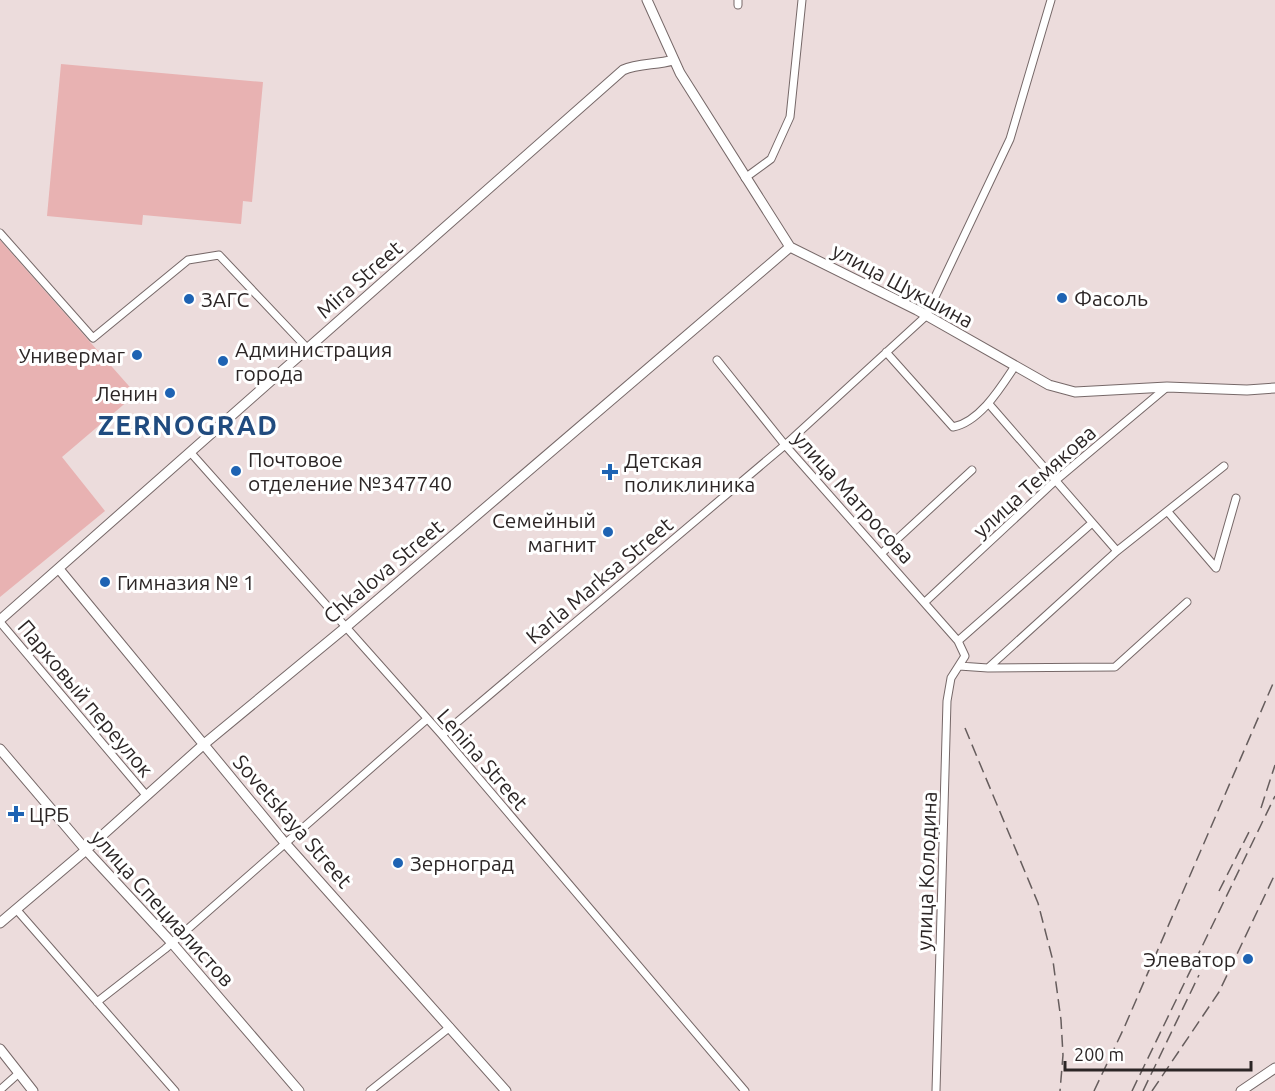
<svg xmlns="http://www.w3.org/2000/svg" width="1275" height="1091" font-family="Ubuntu,sans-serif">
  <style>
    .green { fill: #e8b2b2 }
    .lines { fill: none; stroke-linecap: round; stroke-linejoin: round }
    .street-casing { stroke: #766868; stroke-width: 9 }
    .secondary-casing { stroke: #766868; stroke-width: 11 }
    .street { stroke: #fff; stroke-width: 7 }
    .secondary { stroke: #fff; stroke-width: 9 }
    .rail { stroke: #665d5d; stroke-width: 1.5; stroke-dasharray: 12 6; stroke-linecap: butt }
    .poi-dot { fill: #1e63b3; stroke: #fff; stroke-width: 2 }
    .labels { text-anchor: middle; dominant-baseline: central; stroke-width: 6; stroke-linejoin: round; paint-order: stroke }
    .street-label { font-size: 21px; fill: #2c2626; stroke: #fff }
    .poi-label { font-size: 21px; fill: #2c2626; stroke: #fff; text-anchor: start }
    .district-label { font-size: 27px; font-weight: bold; letter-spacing: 1.5px; fill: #204b7f; stroke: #fff }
  </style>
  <rect width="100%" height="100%" fill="#ecdcdc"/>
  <path class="green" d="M61 64 263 82 252 202 243 201 241 224 143 215 142 225 47 216Z
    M0 240 136 394 62 457 105 511 0 597Z"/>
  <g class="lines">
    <g class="street-casing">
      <path id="street" d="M738 5V0
        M745 178 771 159 790 117 802 0
        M0 233 93 338 188 260 219 255 307 348
        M886 352 953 427C980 422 1001 387 1015 366
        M717 360 785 445 958 641 965 656 951 678 947 701 936 1091
        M989 404 1117 551
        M191 453 442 735 745 1091
        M1168 512 1216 568
        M882 553 972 470
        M1216 568 1236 498
        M925 602 1055 481 1167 387
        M0 622 146 795
        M958 641 1092 523
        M959 666 988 668 1117 551 1224 466
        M988 668 1115 667 1187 602
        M442 735 785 445 926 316 1010 139 1051 0
        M16 909 175 1091
        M97 1002 165 949 427 719
        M0 1090 19 1073
        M370 1091 450 1027"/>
    </g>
    <g class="secondary-casing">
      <path id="secondary" d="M647 0 680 73 790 247 917 310 1049 385 1075 392 1167 387 1247 390 1275 388
        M59 569 285 843 506 1091
        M0 620 623 70C638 63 657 65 673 60
        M0 749 86 850 172 943 299 1091
        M0 923 86 850 203 745 346 627 790 247
        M0 1049 33 1091
        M1241 1091 1275 1068"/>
    </g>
    <use href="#street" class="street"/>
    <use href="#secondary" class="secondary"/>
    <path class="rail" d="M965 728 1038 903 1053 961 1061 1020 1063 1055 1060 1091
      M1261 808 1275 765
      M1219 891 1249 832
      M1094 1091 1124 1028 1275 679
      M1132 1091 1275 796
      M1143 1091 1199 975
      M1152 1091 1219 992 1275 874"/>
  </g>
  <g class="poi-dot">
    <circle cx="1062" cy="298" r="6"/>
    <circle cx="189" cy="299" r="6"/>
    <circle cx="137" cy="355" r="6"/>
    <circle cx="223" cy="361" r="6"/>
    <circle cx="170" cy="393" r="6"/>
    <circle cx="236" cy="471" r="6"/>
    <path d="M607 463h6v6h6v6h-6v6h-6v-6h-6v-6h6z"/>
    <circle cx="608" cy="532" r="6"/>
    <circle cx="105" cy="582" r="6"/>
    <path d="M13 805h6v6h6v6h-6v6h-6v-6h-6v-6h6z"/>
    <circle cx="398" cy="863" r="6"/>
    <circle cx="1248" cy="959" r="6"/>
  </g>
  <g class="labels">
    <g class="street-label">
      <text transform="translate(359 279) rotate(-41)">Mira Street</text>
      <text transform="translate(903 285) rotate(28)">улица Шукшина</text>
      <text transform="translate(1034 481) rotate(-42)">улица Темякова</text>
      <text transform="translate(854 497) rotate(48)">улица Матросова</text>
      <text transform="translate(383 571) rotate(-40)">Chkalova Street</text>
      <text transform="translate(599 580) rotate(-40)">Karla Marksa Street</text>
      <text transform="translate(86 698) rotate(50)">Парковый переулок</text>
      <text transform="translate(483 759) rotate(49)">Lenina Street</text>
      <text transform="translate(293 821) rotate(49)">Sovetskaya Street</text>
      <text transform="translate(926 871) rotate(-88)">улица Колодина</text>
      <text transform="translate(163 908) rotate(48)">улица Специалистов</text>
    </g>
    <g class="poi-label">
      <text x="1074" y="298">Фасоль</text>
      <text x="201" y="299">ЗАГС</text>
      <text x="235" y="349">Администрация<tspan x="235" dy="24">города</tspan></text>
      <text x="125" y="355" text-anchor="end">Универмаг</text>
      <text x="158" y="393" text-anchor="end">Ленин</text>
      <text x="248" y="459">Почтовое<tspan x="248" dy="24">отделение №347740</tspan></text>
      <text x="624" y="460">Детская<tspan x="624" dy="24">поликлиника</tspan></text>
      <text x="596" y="520" text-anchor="end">Семейный<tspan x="596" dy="24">магнит</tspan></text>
      <text x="117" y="582">Гимназия № 1</text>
      <text x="29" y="814">ЦРБ</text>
      <text x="410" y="863">Зерноград</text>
      <text x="1236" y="959" text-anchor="end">Элеватор</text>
    </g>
    <g class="district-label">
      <text x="188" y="425">ZERNOGRAD</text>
    </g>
  </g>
  <path d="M1065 1061v9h186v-9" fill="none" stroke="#2c2626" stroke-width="3"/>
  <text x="1074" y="1061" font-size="18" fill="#2c2626" stroke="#ffffff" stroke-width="4.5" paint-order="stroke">200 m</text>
</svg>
